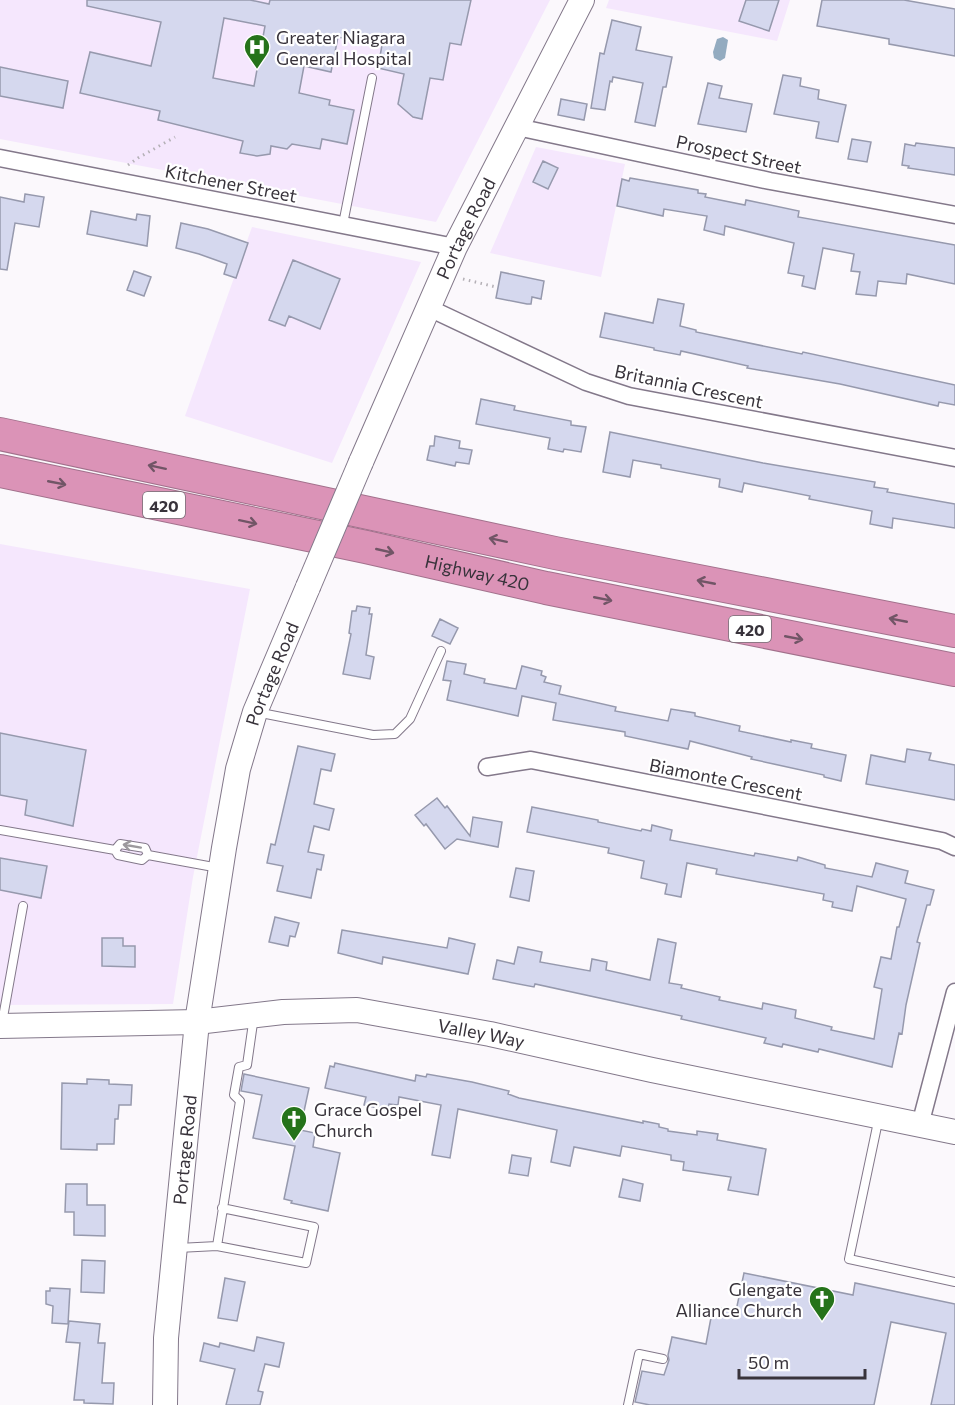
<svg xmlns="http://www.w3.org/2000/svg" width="955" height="1405" font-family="Commissioner,sans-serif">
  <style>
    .built { fill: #f5e7fd }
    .water { fill: #93abc0 }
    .building { fill: #d5d8ee; stroke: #9699ad; stroke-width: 1.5; fill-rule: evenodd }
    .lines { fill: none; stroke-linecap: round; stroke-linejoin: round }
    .lane-casing { stroke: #83788a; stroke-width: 10 }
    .street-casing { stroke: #83788a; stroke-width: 19 }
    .secondary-casing { stroke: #83788a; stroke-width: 26 }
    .highway-casing { stroke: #a2718c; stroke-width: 34 }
    .path { stroke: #b4b0b6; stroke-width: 3; stroke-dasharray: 1.5 4.5; stroke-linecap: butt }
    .lane { stroke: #fff; stroke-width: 8 }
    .street { stroke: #fff; stroke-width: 16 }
    .secondary { stroke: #fff; stroke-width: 24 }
    .highway { stroke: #db93b7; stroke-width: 32 }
    .secondary-bridge-casing { stroke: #83788a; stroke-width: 26; stroke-linecap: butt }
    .secondary-bridge { stroke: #fff; stroke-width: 24 }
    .oneway { stroke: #715566 }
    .oneway2 { stroke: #9c999d }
    .labels { text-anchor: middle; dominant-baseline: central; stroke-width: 4.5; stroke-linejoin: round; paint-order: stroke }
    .shield { fill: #fff; stroke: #747076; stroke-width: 1.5 }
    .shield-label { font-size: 16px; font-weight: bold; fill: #38333b }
    .poi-label { font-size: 18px; fill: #38333b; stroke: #fff; text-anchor: start }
    .street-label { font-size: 18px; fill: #38333b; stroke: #fff }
  </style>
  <rect width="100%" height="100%" fill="#fbf8fc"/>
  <path class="built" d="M0 0H550L436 222 0 139Z
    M609 0H790L777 41 606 8Z
    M536 147 625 164 601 277 490 253Z
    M252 227 421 262 332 463 185 416Z
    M0 544 250 589 193 877 173 1004 0 1005Z"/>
  <path class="water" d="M723 37 728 40 725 58 720 61 714 58 713 52 717 39Z"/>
  <path class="building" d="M87 0H250L269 4 270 0H471L461 45 450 43 443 80 430 78 422 119 413 117 398 104 404 74 378 68 382 45 338 37 331 72 304 66 299 93 330 100 329 105 354 110 347 144 322 139 320 149 292 144 287 149 271 146 270 154 257 156 240 153 243 141 158 120 160 111 80 93 90 52 151 66 161 22 87 6ZM224 18 265 26 254 86 213 78Z
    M746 0H779L769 31 739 21Z
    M822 0H904L955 9V56L889 44V39L817 26Z
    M612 20 641 27 636 50 672 57 666 87H663L655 126 635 122 643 83 613 77 612 82 610 81 605 110 591 108 600 53 604 54Z
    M0 67 68 81 63 108 0 96Z
    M783 75 801 78 800 86 819 90 818 99 846 105 838 142 816 138 819 122 774 114Z
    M708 83 722 86 719 98 752 104 746 132 698 124Z
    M561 99 587 104 584 120 558 115Z
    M852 139 871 142 867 162 848 159Z
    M916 143 955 148V175L908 168 909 166 902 165 905 144 915 146Z
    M543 161 558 168 548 189 533 182Z
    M630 178 698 190V193L706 194 705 197 745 205 746 200 799 211 798 217 955 245V284L907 274 906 284 878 281 876 296 856 294 860 272 851 271 854 254 823 248 815 289 802 286 804 276 788 273 794 243 725 226 724 235 704 230 707 216 664 209 663 216 617 206 622 179 629 181Z
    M25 194 44 197 39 227 15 223 7 270 0 269V197L24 202Z
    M91 211 136 220 137 214 150 216 147 246 87 234Z
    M181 223 208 229 248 243 236 278 224 274 227 264 199 254 176 248Z
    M293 260 340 279 320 329 289 316 285 326 269 320Z
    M134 271 151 277 144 296 127 290Z
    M501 272 544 281 541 299 532 297 531 304H527L496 298Z
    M658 299 684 304 680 326 696 330V332L802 354 803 352 955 385V405L939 402 938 406 840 384 747 368 748 366 681 351 680 355 654 350V348L600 337 605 313 653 323Z
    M481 399 515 406 514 410 571 421V425L586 427 581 452 564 449 563 452 548 449 550 438 476 424Z
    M610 432 763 463 875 482 874 487 888 489 887 492 955 504V528L893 518 892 528 870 524 872 511 809 499 810 496 744 483 742 492 719 487 720 479 661 468V465L633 460 630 477 603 472Z
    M435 436 460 441 459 448 472 450 469 464 456 462 455 466 427 460 430 446H434Z
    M357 606 370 608 369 614H372L366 655 374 657 370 679 343 674 351 634 349 633 352 611H356Z
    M440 619 458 628 450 644 432 636Z
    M447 661 466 664 464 674 485 679 484 683 516 689 522 666 542 671 541 675 546 677 544 682 561 686 559 694 616 707 615 711 668 721 671 709 695 713V716L740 726 739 731 791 742V740L812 744 811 748 846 755 841 781 824 777V775L751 759 752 757 690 741 688 749 625 736V732L553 720 556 703 522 696 518 716 447 700 451 681 443 680Z
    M0 733 86 750 73 826 25 815 27 800 0 795Z
    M298 746 335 754 331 771 321 769 314 804 334 809 329 830 314 826 308 852 324 855 321 870 317 869 311 898 277 891 283 866 267 863 271 844 275 845Z
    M907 749 931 753 929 760 955 765V800L866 784 871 755 905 762Z
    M437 798 445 808 447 806 470 836 473 817 502 822 498 847 457 839 445 849 426 824 424 826 415 815Z
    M532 807 598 820V822L641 831 642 829 651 831 652 825 672 830 670 840 754 856 755 853 797 861 798 857 825 865V868L872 877 876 863 908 871 905 883 934 890 930 905H927L917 942 920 943 906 1005 902 1034 899 1033 892 1067 819 1049 818 1052 783 1044 782 1047 764 1043 766 1038 681 1019 682 1016 535 984 534 987 493 979 497 960 514 964 518 947 542 952 540 962 590 971 592 959 607 962 606 970 650 980 658 939 676 943 669 983 682 985 681 988 720 997 719 1000 762 1009 763 1003 796 1010 795 1018 832 1027 831 1030 874 1039 882 989 874 987 881 957 891 959 897 927H899L906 899 857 886 852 911 832 907 833 902 823 900 824 894 716 874 717 869 687 863 681 897 665 894 667 884 641 878 644 861 608 853 609 848 527 832Z
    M0 858 47 866 41 898 0 890Z
    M516 868 534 871 529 901 510 897Z
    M275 917 299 923 295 937 290 936 288 946 269 942Z
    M342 930 447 948 449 938 475 944 468 974 383 957 382 964 338 953Z
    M102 938H123V946H135V967L102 966Z
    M335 1063 415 1081 416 1075 426 1077 427 1074 472 1082 509 1091 508 1094 519 1098 643 1123V1121L659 1124V1127L668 1129V1131L697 1135V1131L718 1134 717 1140 766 1149 758 1195 728 1190 731 1177 683 1170 684 1162 671 1160V1155L622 1146 620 1156 574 1147 570 1166 551 1162 557 1130 458 1109 450 1158 432 1155 441 1105 399 1097 398 1105 389 1104 387 1110 364 1105 366 1097 325 1088 330 1066 334 1067Z
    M244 1074 309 1088 300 1130 315 1133 313 1147 340 1153 328 1211 291 1203 292 1201 284 1199 295 1146 253 1138 262 1095 241 1091Z
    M87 1079 109 1080V1084L132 1085 131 1105H119L118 1119H115L114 1144H97V1150L61 1149 62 1083 87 1084Z
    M512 1155 531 1158 528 1176 509 1173Z
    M623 1179 643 1184 640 1201 619 1197Z
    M66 1184H87V1205H105V1236L74 1235V1212H65Z
    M82 1260 105 1261 104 1293 81 1292Z
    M744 1273 853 1295 855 1283 955 1304V1405H931L946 1333 891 1322 874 1405H650L635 1402 642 1371 664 1375 669 1360 668 1355 672 1337 706 1344 713 1307 736 1311Z
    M225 1278 245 1282 237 1321 218 1318Z
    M50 1288 70 1289 68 1324 52 1323 53 1306 46 1304V1291H50Z
    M69 1321 100 1324 98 1343H105L102 1383H114L113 1404 84 1403V1400H74L80 1343 66 1342Z
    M257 1337 284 1343 279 1367 265 1364 258 1391 263 1392 260 1405H226L235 1369 200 1361 204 1343 219 1347 220 1343 254 1351Z"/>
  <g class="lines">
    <g class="lane-casing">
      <path id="lane" d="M343 224 372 78
        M256 712 373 735 395 734 410 719 441 651
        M0 830 115 850 118 855 142 860 148 855 219 868
        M115 850 120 844 145 848 148 855
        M2 1023 23 906
        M879 1117 849 1259 955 1282
        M222 1208 314 1227 306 1263 217 1246 240 1101 234 1095 239 1067 247 1065 254 1016
        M178 1248 217 1246
        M628 1405 639 1354 663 1359"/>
    </g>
    <g class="street-casing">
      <path id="street" d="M517 127 770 181 955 215
        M0 158 455 247
        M429 308 586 382 629 396 955 458
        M487 767 531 760 942 841 955 847
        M920 1125 955 992"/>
    </g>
    <g class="secondary-casing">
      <g id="secondary">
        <path id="s1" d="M361 462 455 247 582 0"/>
        <path id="s2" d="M0 1026 197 1022 283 1012 357 1010 490 1034 652 1070 955 1132"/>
        <path id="s3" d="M165 1405 166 1338 197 1022 224 848 238 769 255 712 308 587"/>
      </g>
    </g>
    <g class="highway-casing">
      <g id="highway">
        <path d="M0 434 555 553 955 631"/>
        <path id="s4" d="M0 471 366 547 546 588 955 670"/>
      </g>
    </g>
    <path class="path" d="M128 165 138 158 175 137
      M463 279 496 287"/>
    <use href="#lane" class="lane"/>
    <use href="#street" class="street"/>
    <use href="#secondary" class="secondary"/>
    <use href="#highway" class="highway"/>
    <g class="secondary-bridge-casing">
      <path id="secondary-bridge" d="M308 587 361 462"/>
    </g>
    <use href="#secondary-bridge" class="secondary-bridge"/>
  </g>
  <defs><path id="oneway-shaft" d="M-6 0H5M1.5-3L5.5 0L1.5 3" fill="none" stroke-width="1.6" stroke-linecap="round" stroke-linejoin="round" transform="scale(1.5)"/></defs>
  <g class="oneway">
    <use href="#oneway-shaft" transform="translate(157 467) rotate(-168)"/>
    <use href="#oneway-shaft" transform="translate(57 483) rotate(11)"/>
    <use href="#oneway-shaft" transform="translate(248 522) rotate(12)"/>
    <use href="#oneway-shaft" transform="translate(498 540) rotate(-168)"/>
    <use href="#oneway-shaft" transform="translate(385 551) rotate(13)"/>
    <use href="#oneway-shaft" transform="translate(706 582) rotate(-169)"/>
    <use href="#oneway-shaft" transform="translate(603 599) rotate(11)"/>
    <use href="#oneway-shaft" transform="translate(898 620) rotate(-169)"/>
    <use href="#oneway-shaft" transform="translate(794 638) rotate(11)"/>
  </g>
  <use class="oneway2" href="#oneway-shaft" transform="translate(132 846) rotate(-170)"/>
  <defs>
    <g id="hospital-pin" transform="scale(1.35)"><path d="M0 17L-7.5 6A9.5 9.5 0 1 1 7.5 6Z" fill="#25731a" stroke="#fff"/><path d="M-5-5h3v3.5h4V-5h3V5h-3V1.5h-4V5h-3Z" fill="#fff"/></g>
    <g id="church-pin" transform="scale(1.35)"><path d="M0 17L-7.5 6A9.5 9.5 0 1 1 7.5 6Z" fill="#25731a" stroke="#fff"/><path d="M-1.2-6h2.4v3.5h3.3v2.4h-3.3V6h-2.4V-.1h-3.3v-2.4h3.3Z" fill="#fff"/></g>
  </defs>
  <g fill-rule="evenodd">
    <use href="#hospital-pin" x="257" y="47"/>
    <use href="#church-pin" x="294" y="1119"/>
    <use href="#church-pin" x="822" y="1299"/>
  </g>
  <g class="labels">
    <g class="shield">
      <rect x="143" y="492" width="42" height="26" rx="4.5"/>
      <rect x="729" y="616" width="42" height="26" rx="4.5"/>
    </g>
    <g class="shield-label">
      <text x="164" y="505">420</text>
      <text x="750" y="629">420</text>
    </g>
    <g class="poi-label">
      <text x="276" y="37">Greater Niagara<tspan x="276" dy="21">General Hospital</tspan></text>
      <text x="314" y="1109">Grace Gospel<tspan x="314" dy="21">Church</tspan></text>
      <text x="802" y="1289" text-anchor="end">Glengate<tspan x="802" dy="21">Alliance Church</tspan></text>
    </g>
    <g class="street-label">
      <text transform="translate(739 154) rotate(12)">Prospect Street</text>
      <text transform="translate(231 183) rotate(11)">Kitchener Street</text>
      <text stroke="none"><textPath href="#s1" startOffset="256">Portage Road</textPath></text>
      <text transform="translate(689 386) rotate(12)">Britannia Crescent</text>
      <text stroke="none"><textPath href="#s4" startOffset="488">Highway 420</textPath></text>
      <text stroke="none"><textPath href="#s3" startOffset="742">Portage Road</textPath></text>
      <text transform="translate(726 779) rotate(11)">Biamonte Crescent</text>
      <text stroke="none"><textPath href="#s2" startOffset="484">Valley Way</textPath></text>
      <text stroke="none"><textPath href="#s3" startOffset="256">Portage Road</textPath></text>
    </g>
  </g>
  <path d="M739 1369v9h126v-9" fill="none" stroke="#38333b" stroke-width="3"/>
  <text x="748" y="1369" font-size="18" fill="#38333b" stroke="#ffffff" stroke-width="4.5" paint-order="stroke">50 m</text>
</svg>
